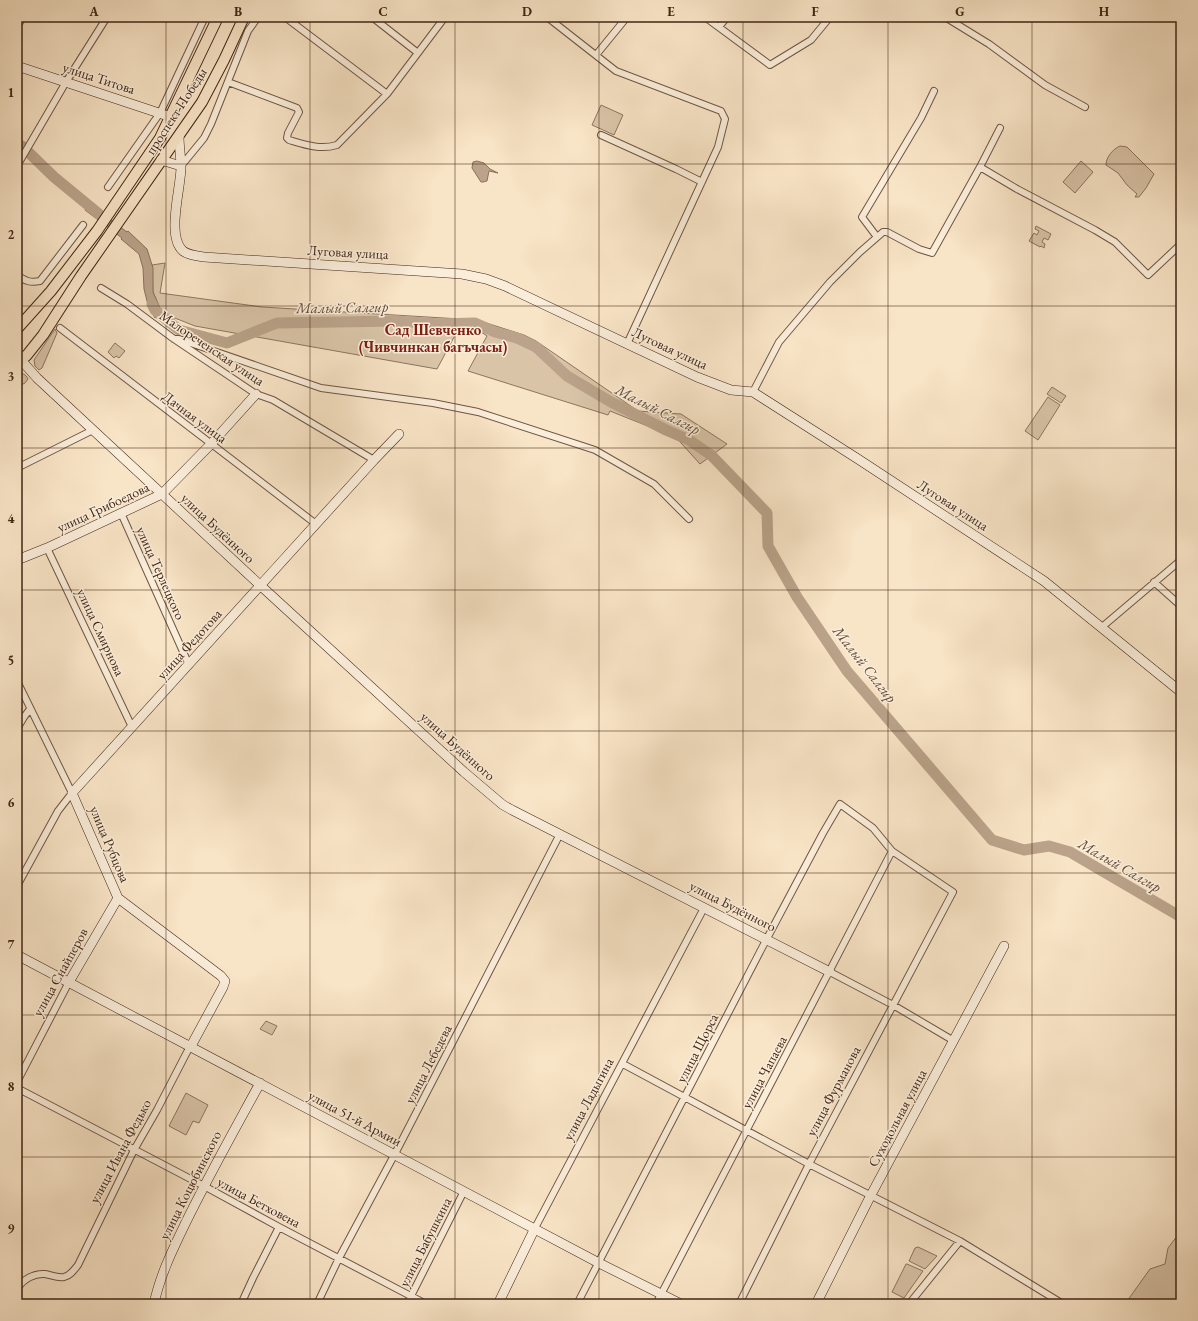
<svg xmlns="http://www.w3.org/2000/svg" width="1198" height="1321" font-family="'EB Garamond',serif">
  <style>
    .green { fill: #d9c4a8; stroke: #8e745e }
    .water { fill: #baa38a; stroke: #8a715b }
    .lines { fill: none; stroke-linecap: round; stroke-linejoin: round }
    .river { stroke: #baa38a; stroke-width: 11 }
    .street-casing { stroke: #705541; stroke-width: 8 }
    .secondary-casing { stroke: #422515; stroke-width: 10 }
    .primary-casing { stroke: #422515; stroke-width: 12 }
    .street { stroke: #faedda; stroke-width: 6 }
    .secondary { stroke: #faedda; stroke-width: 9 }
    .primary { stroke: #f8e4c6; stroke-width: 10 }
    .grid { fill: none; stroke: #422515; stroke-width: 1; stroke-opacity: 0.55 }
    .labels { text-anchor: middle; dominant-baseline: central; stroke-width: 3; stroke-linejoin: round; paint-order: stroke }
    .street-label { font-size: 14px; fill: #422515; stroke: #faedda }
    .water-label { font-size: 15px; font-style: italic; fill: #664b38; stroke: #faedda }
    .neighbourhood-label { font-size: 15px; font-weight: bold; fill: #7a1f14; stroke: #faedda }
    .neatline { fill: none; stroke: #422515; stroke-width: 1.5 }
    .grid-label { font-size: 13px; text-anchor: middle; font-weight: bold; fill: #422515 }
  </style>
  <rect width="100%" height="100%" fill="#f8e4c6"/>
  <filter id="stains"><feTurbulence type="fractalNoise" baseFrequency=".005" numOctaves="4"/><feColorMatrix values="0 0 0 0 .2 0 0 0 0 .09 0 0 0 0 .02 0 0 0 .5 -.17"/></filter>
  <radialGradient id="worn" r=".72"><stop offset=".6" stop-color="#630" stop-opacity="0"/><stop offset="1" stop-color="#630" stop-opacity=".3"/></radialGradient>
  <path class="green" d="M601 105 623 115 614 135 592 125Z
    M1120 146 1127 147 1154 174 1146 188 1139 197H1135L1137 194 1127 185 1118 173 1106 165C1106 157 1113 149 1120 146Z
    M1081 161 1093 172 1075 193 1063 182Z
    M1036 226 1051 234 1048 240 1044 238 1042 242 1045 244 1044 248 1041 246 1040 247 1029 241 1034 233 1037 235 1039 231 1035 229Z
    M165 263 160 293 262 307 477 320 524 335 536 341 638 411 681 414 727 444 700 464 672 433 645 425 610 411 608 415 468 371 487 336 474 327 460 326 437 369 195 326 162 313 153 292 152 265Z
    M55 329 57 333 42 368 39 370 35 366 34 360Z
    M115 343 125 351 119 358 116 356 114 358 108 352Z
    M17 373C22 373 26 374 28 379L25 383 17 387Z
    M1052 387 1066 396 1061 403 1047 394Z
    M1048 397 1060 405 1038 440 1025 431Z
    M266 1021 277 1026 272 1035 260 1029Z
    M186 1093 208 1105 199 1123 193 1121 186 1135 169 1126Z
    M1181 1231V1304H1125L1150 1269 1165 1264 1168 1248Z
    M918 1247 937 1256 925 1269 909 1261 915 1248Z
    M906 1264H907L923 1271 904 1298 892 1292Z"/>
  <path class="water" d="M477 161 484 163 490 169 498 173 489 171 487 181 483 182H481L472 168 473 162Z
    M89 204 127 232 128 231 147 249 153 268V292L162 313 155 318 149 308 147 301 144 289 143 268 139 254 121 239 122 238 85 210Z"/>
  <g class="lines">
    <path class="river" d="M17 144 22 146 54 177 99 214
      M152 304 155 310 179 330 227 343 277 323 396 321 439 324 475 323 495 332 517 338 536 347 567 376 611 402 666 430 689 440 711 455 767 513 768 546 797 597 847 671 992 840 1024 850 1049 846 1070 852 1181 917"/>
    <g class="street-casing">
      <path id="street" d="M285 17 387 94
        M372 17 418 53
        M547 17 616 71 721 111 725 119 718 147 627 344
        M705 17 770 65 811 40 830 17
        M945 17 989 44 1045 85 1085 107
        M17 27 23 17
        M719 27 727 17
        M596 55 627 17
        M228 82 297 108 299 112 288 133 287 138 289 140C306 145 320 150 337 145L387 94 445 17
        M601 135 676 169 702 182
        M17 166 66 82 107 17
        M181 166 204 138 211 124 248 31 258 17
        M980 167 1000 128
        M108 187 160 113 205 17
        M877 237 862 217 921 118 934 91
        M17 275C25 281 30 283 40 281L83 225
        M101 288 127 304 174 339 256 394 273 400 374 460
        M60 328 316 524
        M174 339H179L321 388 433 403 478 412 595 450 654 484 689 519
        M753 392 779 342 830 282 860 252 883 232H887L919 249 932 253 980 167 1017 189 1095 230 1115 242 1148 275 1181 244
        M17 468 93 430
        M121 513 189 665
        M47 548 132 727
        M1154 582 1181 606
        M1102 627 1181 560
        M17 681 72 793 58 811 17 886
        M17 729 24 717 30 709
        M830 972 893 1005 954 1041
        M623 1064 809 1164 960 1241 1063 1304
        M17 1082 69 982
        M17 1088 204 1186 279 1227 426 1304
        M535 1228 704 908
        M17 1297C17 1294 17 1291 18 1288 23 1279 35 1273 45 1274 51 1275 57 1278 64 1277 70 1276 74 1270 78 1265L134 1150 157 1110 187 1052 191 1046
        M241 1304 253 1278 279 1227
        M317 1304 339 1258 398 1148 560 834
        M407 1304 464 1191
        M577 1304 763 946 823 833 840 804 873 828 892 851 953 892 809 1164 739 1304
        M656 1304 892 851
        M909 1304 960 1241"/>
    </g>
    <g class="secondary-casing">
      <path id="secondary" d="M17 66 171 117
        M179 136C179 147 181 157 181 167 181 188 166 236 183 251 188 255 197 256 204 257L462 274 486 279 505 286 697 377 731 390 753 392 858 459 1044 581 1181 692
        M161 160 181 166
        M21 360 37 378 261 586 464 772 503 805 512 810 830 972
        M17 560 47 548 162 494 211 444 256 394
        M17 955 599 1263 681 1304
        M69 982 118 898
        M191 1046 223 987 225 981 221 976 118 898 72 793 374 460 399 434
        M154 1304C160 1275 173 1249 186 1222 209 1175 235 1129 260 1083
        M498 1304 535 1228
        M816 1304 871 1195 1004 946"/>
    </g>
    <g class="primary-casing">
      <path id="primary" d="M17 329 51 291 97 231 160 138 218 17
        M17 364 27 355 43 335 81 276 202 102 224 60 244 17"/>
    </g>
    <use href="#street" class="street"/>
    <use href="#secondary" class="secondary"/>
    <use href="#primary" class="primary"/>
  </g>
  <path class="grid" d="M166 17V1304M310 17V1304M455 17V1304M599 17V1304M743 17V1304M888 17V1304M1032 17V1304M17 164H1181M17 306H1181M17 448H1181M17 590H1181M17 731H1181M17 873H1181M17 1015H1181M17 1157H1181"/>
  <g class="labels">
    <g class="street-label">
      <text transform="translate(99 78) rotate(18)">улица Титова</text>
      <text transform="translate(176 111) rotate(-57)">проспект Победы</text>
      <text transform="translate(348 252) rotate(3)">Луговая улица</text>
      <text transform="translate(212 348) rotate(34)">Малореченская улица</text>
      <text transform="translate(670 348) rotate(25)">Луговая улица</text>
      <text transform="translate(195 417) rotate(37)">Дачная улица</text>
      <text transform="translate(953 505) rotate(33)">Луговая улица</text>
      <text transform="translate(103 507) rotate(-25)">улица Грибоедова</text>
      <text transform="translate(218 528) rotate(43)">улица Будённого</text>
      <text transform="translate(161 573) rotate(66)">улица Терлецкого</text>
      <text transform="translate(101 632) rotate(65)">улица Смирнова</text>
      <text transform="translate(189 644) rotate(-48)">улица Федотова</text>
      <text transform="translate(458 746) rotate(42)">улица Будённого</text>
      <text transform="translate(110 844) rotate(67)">улица Рубцова</text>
      <text transform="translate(733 906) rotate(27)">улица Будённого</text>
      <text transform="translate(60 972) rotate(-61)">улица Снайперов</text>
      <text transform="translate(697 1048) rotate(-63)">улица Щорса</text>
      <text transform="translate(428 1064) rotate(-63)">улица Лебедева</text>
      <text transform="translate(764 1072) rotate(-62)">улица Чапаева</text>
      <text transform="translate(833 1091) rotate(-62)">улица Фурманова</text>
      <text transform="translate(588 1099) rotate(-62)">улица Ладыгина</text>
      <text transform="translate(355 1118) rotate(28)">улица 51-й Армии</text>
      <text transform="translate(897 1118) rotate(-62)">Суходольная улица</text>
      <text transform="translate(120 1151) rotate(-62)">улица Ивана Федько</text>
      <text transform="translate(190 1185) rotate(-63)">улица Коцюбинского</text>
      <text transform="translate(259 1202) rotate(28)">улица Бетховена</text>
      <text transform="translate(425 1242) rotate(-63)">улица Бабушкина</text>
    </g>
    <g class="water-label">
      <text transform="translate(342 307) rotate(-1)">Малый Салгир</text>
      <text transform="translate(658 409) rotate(27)">Малый Салгир</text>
      <text transform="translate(865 664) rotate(52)">Малый Салгир</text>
      <text transform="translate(1120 865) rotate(30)">Малый Салгир</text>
    </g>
    <g class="neighbourhood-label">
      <text x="433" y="329">Сад Шевченко<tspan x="433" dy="17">(Чивчинкан багъчасы)</tspan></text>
    </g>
  </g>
  <rect width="1198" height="1321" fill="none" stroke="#f8e4c6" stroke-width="44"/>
  <rect x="22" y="22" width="1154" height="1277" class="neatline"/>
  <g class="grid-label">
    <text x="94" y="16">A</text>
    <text x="238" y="16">B</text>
    <text x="383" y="16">C</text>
    <text x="527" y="16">D</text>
    <text x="671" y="16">E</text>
    <text x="815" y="16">F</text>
    <text x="960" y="16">G</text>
    <text x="1104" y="16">H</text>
    <text x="11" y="97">1</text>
    <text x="11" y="239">2</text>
    <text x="11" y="381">3</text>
    <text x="11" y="523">4</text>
    <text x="11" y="665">5</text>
    <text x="11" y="807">6</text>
    <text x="11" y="949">7</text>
    <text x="11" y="1091">8</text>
    <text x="11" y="1233">9</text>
  </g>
  <rect width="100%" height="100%" filter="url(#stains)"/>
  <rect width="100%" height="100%" fill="url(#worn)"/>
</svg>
